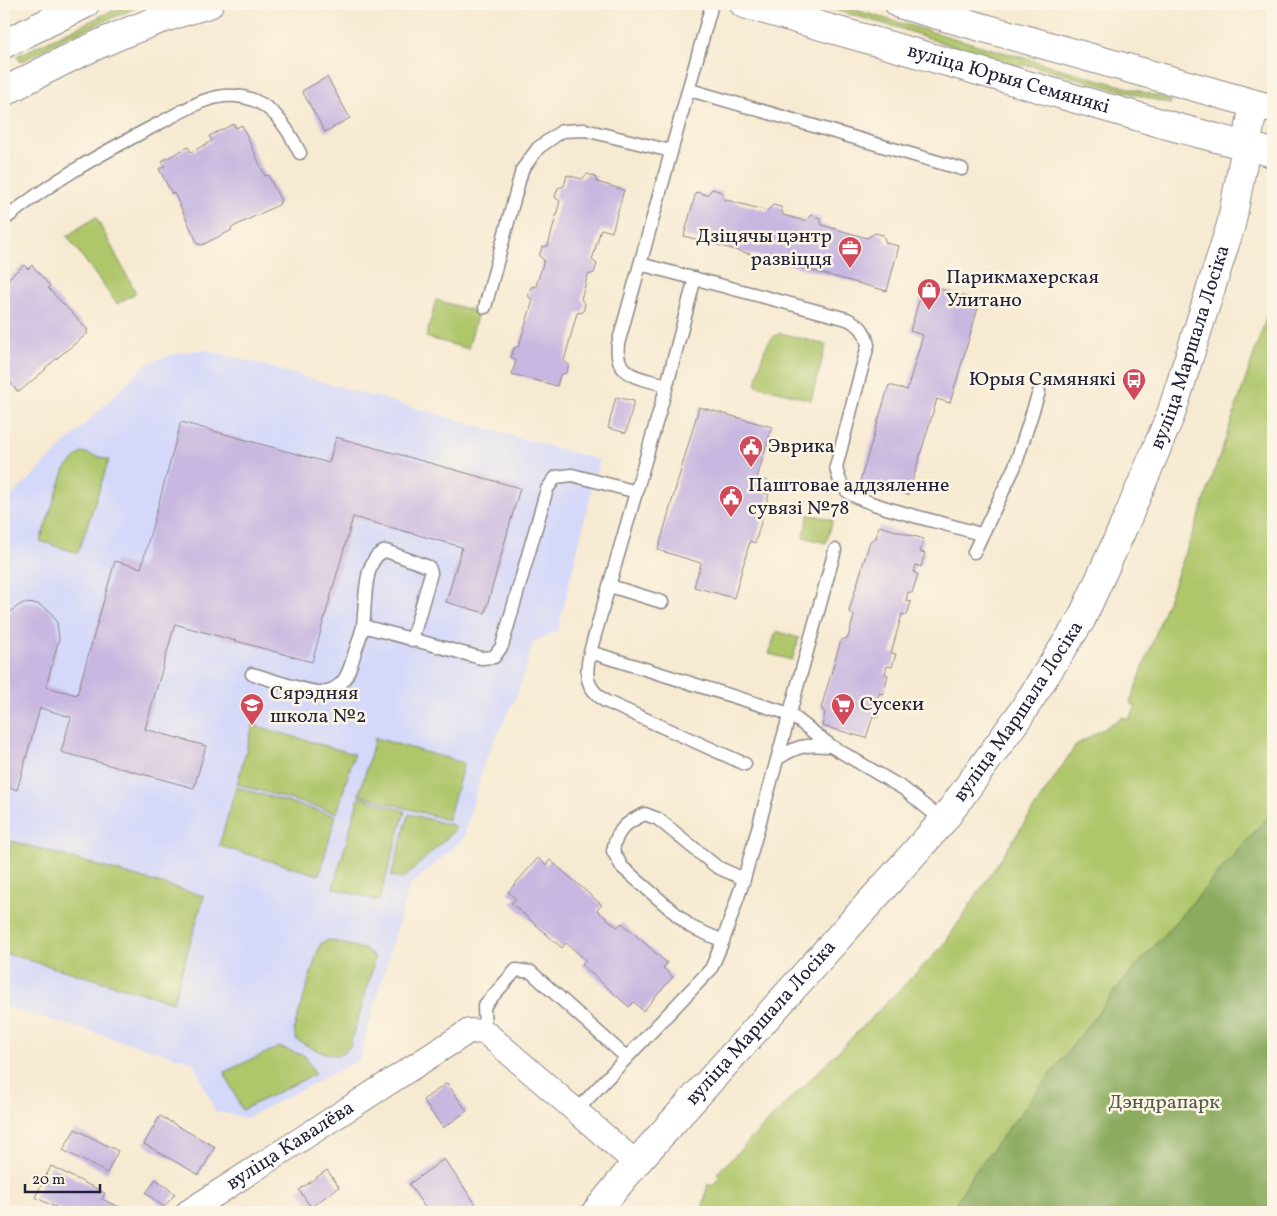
<svg xmlns="http://www.w3.org/2000/svg" width="1277" height="1216" font-family="Vollkorn,serif">
  <style>
    .built { fill: #d4d8f9 }
    .green { fill: #afc66a; stroke: #687452 }
    .forest { fill: #8bab5e; stroke: #56664c }
    .building { fill: #c8b7e0 }
    .lines { fill: none; stroke-linecap: round; stroke-linejoin: round }
    .service-casing { stroke: #8c8686; stroke-width: 15 }
    .minor-casing { stroke: #8c8686; stroke-width: 26 }
    .secondary-casing { stroke: #8c8686; stroke-width: 30 }
    .service { stroke: #fff; stroke-width: 12 }
    .minor { stroke: #fff; stroke-width: 24 }
    .secondary { stroke: #fff; stroke-width: 28 }
    .labels { text-anchor: middle; dominant-baseline: central; stroke-width: 5; stroke-linejoin: round; paint-order: stroke }
    .street-label { font-size: 20px; fill: #22223b; stroke: #fcf5e5 }
    .poi-label { font-size: 20px; fill: #22223b; stroke: #fcf5e5; text-anchor: start }
    .park-label { font-size: 20px; fill: #535b4b; stroke: #fcf5e5 }
  </style>
  <rect width="100%" height="100%" fill="#fcf5e5"/>
  <filter id="ink" filterUnits="userSpaceOnUse"><feTurbulence type="fractalNoise" baseFrequency=".02" numOctaves="2"/><feDisplacementMap in="SourceGraphic" scale="10" xChannelSelector="R" yChannelSelector="G"/><feConvolveMatrix kernelMatrix="1 2 1 2 8 2 1 2 1" color-interpolation-filters="sRGB"/></filter>
  <filter id="wash" filterUnits="userSpaceOnUse"><feTurbulence type="fractalNoise" baseFrequency=".0096" numOctaves="4" result="noise"/><feDisplacementMap in="SourceGraphic" scale="20" xChannelSelector="R" yChannelSelector="G"/><feGaussianBlur stdDeviation="1.12" result="paint"/><feColorMatrix in="noise" values="0 0 0 0 0 0 0 0 0 0 0 0 0 0 0 0 0 1.4 0 .05"/><feComposite in="paint" operator="in"/></filter>
  <g filter="url(#wash)">
    <rect width="100%" height="100%" fill="#f7ead2"/>
    <path class="built" d="M205 349 599 460 558 630 533 642 518 693 485 760 463 839 409 887 359 1060 246 1118 215 1111 193 1062 4 1006V504L146 364 174 354Z"/>
    <path class="green" d="M132 4H146L66 37 21 62 17 56 103 15Z
      M813 4 841 6 1171 100 1170 104 1033 66 1006 64 896 27Z
      M96 217 136 293 117 304 67 236Z
      M1273 298V811L1118 987 974 1173 950 1212H702L708 1183 711 1186 720 1177 717 1173 943 946 1076 745 1123 717 1129 719 1136 706 1130 703 1202 508Z
      M436 300 478 312 468 349 426 337Z
      M781 333 826 345 811 400 756 385C760 369 762 338 781 333Z
      M82 452 109 460 78 553 40 541 65 469Z
      M809 514 833 520 826 543 803 537Z
      M776 631 799 638 792 660 769 654Z
      M253 725 354 754 337 813 237 784Z
      M375 738 464 763 448 820 359 795Z
      M236 787 336 816 319 875 219 846Z
      M359 797 405 811 379 901 333 888Z
      M409 814 455 826 454 831 403 879 391 876Z
      M12 841 204 896 173 1002 4 953V870Z
      M329 940 367 950 374 957 373 967 350 1046C347 1050 344 1055 337 1055 325 1055 305 1046 296 1039L294 1029 318 950 321 943Z
      M279 1047 305 1056 315 1074 242 1110 224 1072Z"/>
    <path class="forest" d="M1273 811V1212H950L974 1173 1118 987Z"/>
    <g id="blocks">
      <path class="building" d="M327 77 350 118 325 132 302 91Z
        M234 124 236 128 242 125 265 176 268 175 281 201 279 202 280 204 231 228 232 230 202 245 198 244 174 193 172 194 159 169 165 166 162 161 188 147 191 152 212 141 209 136Z
        M587 174 595 176 597 182 624 190 612 232 601 229 592 260 597 264 594 273 588 275 581 299 585 304 583 312 577 313 564 361 569 365 566 373 560 375 557 386 512 374 516 361 511 357 514 348 519 346 533 300 528 296 531 287 536 286 544 260 539 256 542 247 548 246 560 201 555 197 558 188 564 186 567 175 582 179Z
        M712 189 722 192 723 199 767 211 773 205 781 207 783 215 805 221 811 215 820 218 822 225 867 238 875 233 883 235 886 243 899 246 887 291 684 236 696 192 707 195Z
        M24 265 28 269 32 265 50 286 48 288 88 330 86 331 88 333 45 368 46 369 20 391H17L4 375V289L7 287 4 282Z
        M924 284 980 301 950 403 937 399 908 495 860 481 889 385 907 390 923 335 910 331Z
        M616 397 634 401 626 433 608 428Z
        M699 407 772 427 757 478 768 481 764 493 769 494 755 543 750 541 734 598 694 587 701 563 658 550Z
        M181 422 329 463 336 437 520 488 485 613 446 602 462 547 353 517 312 662 175 624 145 729 206 746 194 788 61 752 71 717 40 708 17 790 4 786V621L11 611 23 603 38 604 51 612 57 623 59 639 46 687 77 695 115 561 141 568Z
        M879 526 924 539 920 552 925 553 921 567 916 565 914 573 918 574 912 593 908 592 906 601 911 602 907 615 902 614 891 653 896 654 892 667 887 666 885 674 888 675 883 694 879 693 876 703 881 705 878 718 873 716 866 738 822 726 825 713 821 708 841 640 848 638 854 616 849 611 870 541 876 538Z
        M538 858 546 865 550 860 602 905 597 910 617 927 622 923 667 963 663 968 673 977 643 1011 634 1002 629 1007 582 965 586 960 566 943 562 948 511 903 516 899 508 892Z
        M447 1083 467 1111 443 1128 423 1100Z
        M160 1116 215 1147 199 1175 144 1144Z
        M75 1129 118 1151 107 1173 63 1150Z
        M444 1159 477 1206 468 1212H428L409 1184Z
        M51 1166 105 1193 102 1199 121 1208 119 1212H65L35 1197Z
        M327 1170 339 1187 311 1207 299 1190Z
        M156 1179 175 1194 164 1207 146 1193Z"/>
    </g>
  </g>
  <g filter="url(#ink)">
    <use href="#blocks" fill-opacity="0" stroke="#8c8686" stroke-width="1"/>
    <g class="lines">
      <g class="service-casing">
        <path id="service" d="M690 90 962 169
          M4 220C51 181 104 152 158 124 182 112 208 93 236 96 270 99 286 125 300 153
          M640 264 847 319C860 325 865 330 868 345L836 467C838 476 840 484 847 491 862 506 956 525 982 535
          M695 278 667 385 590 652 790 714 831 746 904 789 943 821
          M485 307 522 170 538 148 562 131 585 130 671 151
          M667 385C641 378 614 378 618 344L712 4
          M974 552 1015 466 1039 392
          M610 586 662 602
          M363 626 481 658 494 657 502 646 547 489 556 477 572 475 637 492
          M590 652C585 675 585 687 605 701L745 764
          M252 674C267 678 309 693 322 692 346 689 349 671 355 652 358 643 361 635 363 626 366 607 362 556 386 551L429 567 431 573 412 640
          M777 759C797 746 805 744 829 746
          M645 814 658 819 717 867 744 879 723 941 691 927 622 867 613 851C616 831 626 822 645 814Z
          M744 879 835 550
          M485 1032 484 1006 516 970 531 972 626 1057
          M575 1112 711 969 723 941"/>
      </g>
      <g class="minor-casing">
        <g id="minor">
          <path id="s1" d="M188 1212 469 1031 485 1032 636 1163"/>
        </g>
      </g>
      <g class="secondary-casing">
        <g id="secondary">
          <path id="s2" d="M744 4 1171 126 1273 153"/>
          <path d="M899 4 1273 109"/>
          <path d="M4 44 85 4"/>
          <path d="M4 92C70 56 136 24 209 4"/>
          <path id="s3" d="M596 1212 636 1163 943 821 1020 715 1081 620 1127 519 1171 414 1231 225 1254 105"/>
        </g>
      </g>
      <use href="#service" class="service"/>
      <use href="#minor" class="minor"/>
      <use href="#secondary" class="secondary"/>
    </g>
  </g>
  <defs>
    <g id="office-pin" transform="scale(1.25)"><path d="M0 17L-7.5 6A9.5 9.5 0 1 1 7.5 6Z" fill="#d1495b" stroke="#fcf5e5"/><path d="M-6-3h4V-5.5h4V-3h4V5H-6ZM-1-4.5V-3h2v-1.5ZM-6 0V1H6V0Z" fill="#fff"/></g>
    <g id="shop-pin" transform="scale(1.25)"><path d="M0 17L-7.5 6A9.5 9.5 0 1 1 7.5 6Z" fill="#d1495b" stroke="#fcf5e5"/><path d="M-5-2.5h2.3a2.7 3.5 0 0 1 5.4 0H5L5.5 6h-11ZM-1.5-2.5h3a1.5 2.3 0 0 0-3 0Z" fill="#fff"/></g>
    <g id="bus-pin" transform="scale(1.25)"><path d="M0 17L-7.5 6A9.5 9.5 0 1 1 7.5 6Z" fill="#d1495b" stroke="#fcf5e5"/><path d="M-5-6H5V4H4V6H2V4H-2V6H-4V4H-5ZM-3.5-4V0h7V-4ZM-3.5 1.2v1.5H-2V1.2ZM2 1.2v1.5H3.5V1.2Z" fill="#fff"/></g>
    <g id="civic-pin" transform="scale(1.25)"><path d="M0 17L-7.5 6A9.5 9.5 0 1 1 7.5 6Z" fill="#d1495b" stroke="#fcf5e5"/><path d="M-.6-6.5H3V-4.5H.6V-3L4-1V1h2V6H-6V1h2V-1L-.6-3ZM-1.2 2.5V6h2.4V2.5Z" fill="#fff"/></g>
    <g id="school-pin" transform="scale(1.25)"><path d="M0 17L-7.5 6A9.5 9.5 0 1 1 7.5 6Z" fill="#d1495b" stroke="#fcf5e5"/><path d="M0-5L7-2L0 1L-7-2ZM-4 1L0 2.5L4 1V4Q0 6-4 4Z" fill="#fff"/></g>
    <g id="supermarket-pin" transform="scale(1.25)"><path d="M0 17L-7.5 6A9.5 9.5 0 1 1 7.5 6Z" fill="#d1495b" stroke="#fcf5e5"/><path d="M-6-5.5h2.5l.6 2H6L4.5 2H-2.5L-4.4-4H-6ZM-1.5 3.2a1.3 1.3 0 1 0 .1 0ZM3 3.2a1.3 1.3 0 1 0 .1 0Z" fill="#fff"/></g>
  </defs>
  <g fill-rule="evenodd">
    <use href="#office-pin" x="850" y="248"/>
    <use href="#shop-pin" x="929" y="290"/>
    <use href="#bus-pin" x="1134" y="380"/>
    <use href="#civic-pin" x="751" y="447"/>
    <use href="#civic-pin" x="731" y="497"/>
    <use href="#school-pin" x="252" y="705"/>
    <use href="#supermarket-pin" x="843" y="705"/>
  </g>
  <g class="labels">
    <g class="street-label">
      <text stroke="none"><textPath href="#s2" startOffset="275">вуліца Юрыя Семянякі</textPath></text>
      <text stroke="none"><textPath href="#s3" startOffset="1061">вуліца Маршала Лосіка</textPath></text>
      <text stroke="none"><textPath href="#s3" startOffset="656">вуліца Маршала Лосіка</textPath></text>
      <text stroke="none"><textPath href="#s3" startOffset="251">вуліца Маршала Лосіка</textPath></text>
      <text stroke="none"><textPath href="#s1" startOffset="122">вуліца Кавалёва</textPath></text>
    </g>
    <g class="poi-label">
      <text x="832" y="237" text-anchor="end">Дзіцячы цэнтр<tspan x="832" dy="23">развіцця</tspan></text>
      <text x="946" y="278">Парикмахерская<tspan x="946" dy="23">Улитано</tspan></text>
      <text x="1116" y="380" text-anchor="end">Юрыя Сямянякі</text>
      <text x="768" y="447">Эврика</text>
      <text x="748" y="486">Паштовае аддзяленне<tspan x="748" dy="23">сувязі №78</tspan></text>
      <text x="270" y="694">Сярэдняя<tspan x="270" dy="23">школа №2</tspan></text>
      <text x="860" y="705">Сусеки</text>
    </g>
    <g class="park-label">
      <text x="1164" y="1103">Дэндрапарк</text>
    </g>
  </g>
  <rect width="1277" height="1216" fill="none" stroke="#fcf5e5" stroke-width="20"/>
  <path d="M25 1184v8h75v-8" fill="none" stroke="#22223b" stroke-width="2.5"/>
  <text x="32" y="1184" font-size="15" fill="#22223b" stroke="#fcf5e5" stroke-width="4" paint-order="stroke">20 m</text>
</svg>
